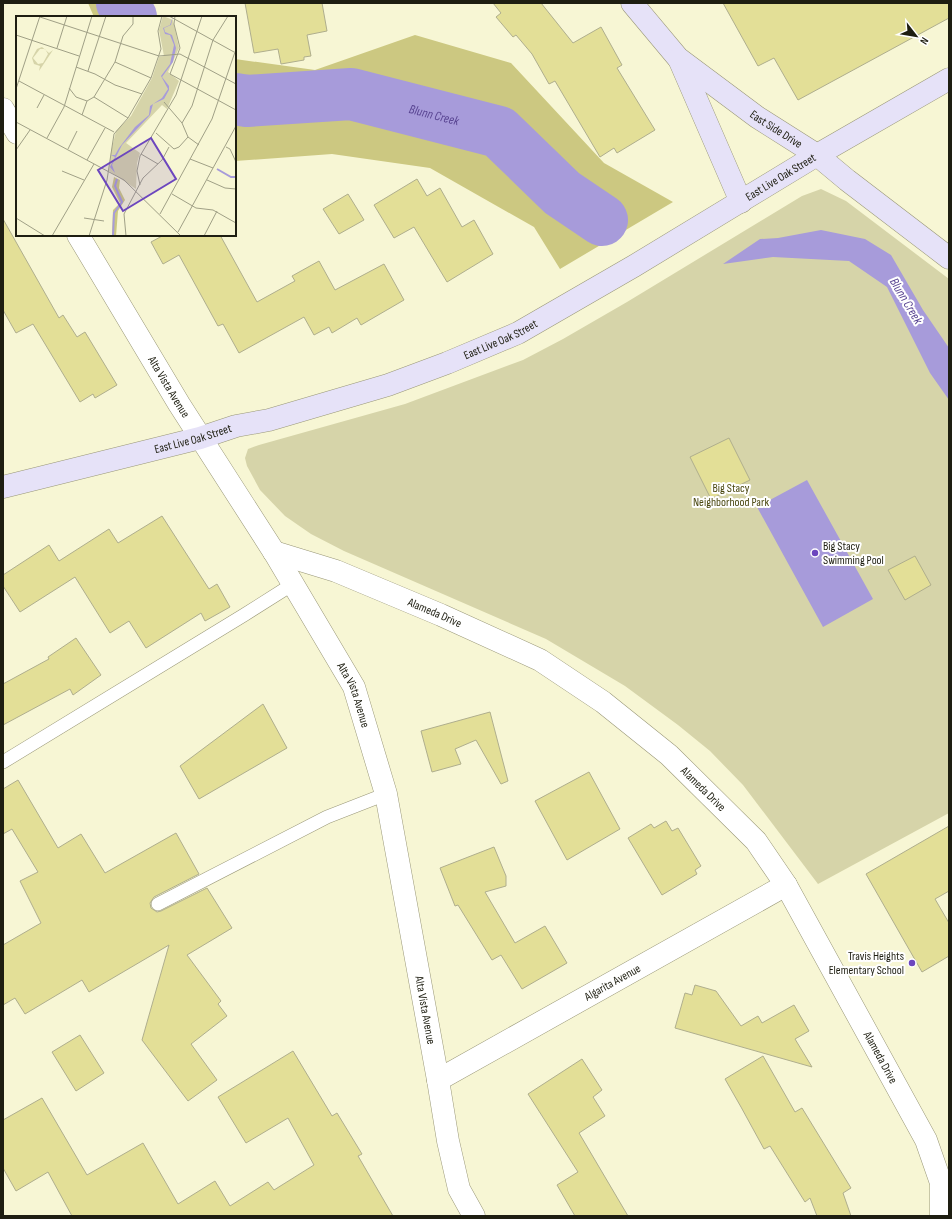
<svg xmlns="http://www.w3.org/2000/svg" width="952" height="1219" font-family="'Sofia Sans Condensed',sans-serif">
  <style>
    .green { fill: #d6d4a9 }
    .forest { fill: #ccc881 }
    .water { fill: #a79bda }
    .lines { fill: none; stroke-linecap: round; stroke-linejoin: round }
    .river { stroke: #a79bda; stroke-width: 52 }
    .building { fill: #e3df97; stroke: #afae8d }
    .lane-casing { stroke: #999778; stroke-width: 14 }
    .street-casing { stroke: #999778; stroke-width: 23 }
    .secondary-casing { stroke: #999778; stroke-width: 23 }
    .lane { stroke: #fff; stroke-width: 13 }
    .street { stroke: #fff; stroke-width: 22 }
    .secondary { stroke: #e6e2f8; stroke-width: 22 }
    .poi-dot { fill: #6c46be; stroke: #fff; stroke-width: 1.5 }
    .labels { text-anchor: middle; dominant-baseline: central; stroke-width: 4; stroke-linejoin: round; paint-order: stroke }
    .street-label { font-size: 12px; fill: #1e1e11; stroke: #fff }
    .park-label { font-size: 12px; fill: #4b4811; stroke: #fff }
    .poi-label { font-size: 12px; fill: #1e1e11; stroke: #fff; text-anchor: start }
    .water-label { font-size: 13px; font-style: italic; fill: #594592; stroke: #fff }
    .inset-river { fill: none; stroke: #a79bda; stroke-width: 2 }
    .inset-road { fill: none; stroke: #a0a086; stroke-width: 1 }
    .view { fill: #6c46be; fill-opacity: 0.15; stroke: #6c46be; stroke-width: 2 }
    .inset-edge { fill: none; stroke: #1e1e11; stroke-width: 2 }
  </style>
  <rect width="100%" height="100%" fill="#f7f6d4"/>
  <path class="green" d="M821 189 846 201 949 279V813L818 884 743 785 710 751 678 725 625 686 546 639 344 551 311 534 285 516 260 490 247 466 245 458 248 449 259 445 405 404 523 360 563 339 627 302 802 196Z"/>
  <path class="forest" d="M88 3H139L145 17H94Z
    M415 35 511 63 604 163 673 202 560 269 534 227 430 168 332 154 235 161V59L315 70Z"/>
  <path class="water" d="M821 230 865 239 891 255 923 310 949 348V400L930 373 887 287 849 261 773 257 723 264 760 239 778 238Z
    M807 480 873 599 823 627 757 507Z"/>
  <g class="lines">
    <g class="river">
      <path d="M122 3 131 17"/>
      <path id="s1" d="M235 99 247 101 351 94 499 132 562 193 602 220"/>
    </g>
  </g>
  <path class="building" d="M245 3H322L327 31 307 35 311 56 304 57V60L281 64 278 49 254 53Z
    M493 3H541L573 43 601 27 622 65 617 68 655 130 617 153 614 148 600 157 555 81 549 84 532 54 516 35 513 37 496 17 501 13Z
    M723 3H949V18L798 100 774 58 758 66Z
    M417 179 427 196 440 188 462 227 474 220 493 254 447 282 414 227 394 238 374 205Z
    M348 194 364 220 339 234 323 209Z
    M3 219 59 318 63 315 77 337 85 332 117 385 95 398 93 394 80 402 33 324 16 333 3 310Z
    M164 235H220L257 302 295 281 292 276 319 261 335 290 384 264 404 300 361 325 357 318 332 333 329 327 314 335 304 317 239 353 223 324 218 326 179 255 163 264 151 242Z
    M729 438 750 480 711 499 690 457Z
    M162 516 209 589 217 584 230 607 205 621 201 613 146 648 129 621 110 633 75 577 20 612 3 586V575L49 545 59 561 109 529 118 543Z
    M915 556 931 585 905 600 888 570Z
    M76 638 101 675 73 695 70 689 3 725V684L49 659 48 657Z
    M263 704 287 748 199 799 180 766Z
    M490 712 508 781 501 784 476 740 455 749 461 764 432 772 421 731Z
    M589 772 620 829 567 860 535 801Z
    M18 780 58 848 81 834 105 873 176 833 199 874 154 897 150 903 151 908 157 912 161 911 207 888 232 928 187 955 221 1001 218 1004 227 1016 191 1044 217 1080 188 1101 142 1040 169 945 89 992 82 980 25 1014 15 998 3 1005V945L41 923 20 881 38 872 12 829 3 834V789Z
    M666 821 672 831 678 828 701 866 695 870 697 874 662 895 628 838 651 824 654 828Z
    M949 826V891L935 899 949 923V956L922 972 866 874Z
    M494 847 506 876V886L485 892 515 943 545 926 567 963 522 989 501 955 492 960 458 905 455 906 440 868Z
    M695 985 716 991 741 1026 758 1016 762 1023 794 1005 809 1031 795 1039 812 1067 675 1028 685 993 692 995Z
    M80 1035 104 1073 76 1091 52 1052Z
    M293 1051 332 1116 337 1113 362 1154 358 1156 393 1216H72L48 1172 16 1191 3 1168V1120L42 1098 87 1175 143 1143 178 1204 215 1181 230 1206 268 1182 274 1190 314 1165 288 1118 246 1143 218 1097Z
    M763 1056 795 1112 802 1108 851 1188 843 1193 851 1216H817L810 1198 805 1202 770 1146 764 1149 741 1107 725 1079Z
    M582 1059 602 1090 593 1097 605 1116 579 1133 628 1216H575L557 1185 578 1172 528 1094Z"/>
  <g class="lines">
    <g class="lane-casing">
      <path id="lane" d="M3 762 244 615 293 584
        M158 904 327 817 386 794"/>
    </g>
    <g class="street-casing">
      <g id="street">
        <path d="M3 109 17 133"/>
        <path id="s2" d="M78 235 179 404 274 552 354 687 386 794 438 1080 448 1141 459 1189 474 1216"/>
        <path id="s3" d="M274 552 336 571 441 615 540 660 603 702 669 755 756 841 786 885 926 1140 941 1183V1216"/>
        <path id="s4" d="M438 1080 786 885"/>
      </g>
    </g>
    <g class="secondary-casing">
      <g id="secondary">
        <path id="s5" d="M632 3 678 58 757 117 817 155 847 180 949 258"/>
        <path d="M679 59 741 202"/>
        <path id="s6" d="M3 487 200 438 236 426 269 420 388 385 447 363 518 333 634 266 817 155 949 79"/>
      </g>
    </g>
    <use href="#lane" class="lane"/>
    <use href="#street" class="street"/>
    <use href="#secondary" class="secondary"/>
  </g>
  <g class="poi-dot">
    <circle cx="815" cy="553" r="4"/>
    <circle cx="912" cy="963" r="4"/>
  </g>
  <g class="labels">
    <g class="street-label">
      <text stroke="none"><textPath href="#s5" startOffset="193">East Side Drive</textPath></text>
      <text stroke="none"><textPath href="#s6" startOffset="844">East Live Oak Street</textPath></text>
      <text stroke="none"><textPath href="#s6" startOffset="520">East Live Oak Street</textPath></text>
      <text stroke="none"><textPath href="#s2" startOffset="177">Alta Vista Avenue</textPath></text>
      <text stroke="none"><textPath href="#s6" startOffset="196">East Live Oak Street</textPath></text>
      <text stroke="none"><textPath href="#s3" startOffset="172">Alameda Drive</textPath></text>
      <text stroke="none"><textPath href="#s2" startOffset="537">Alta Vista Avenue</textPath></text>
      <text stroke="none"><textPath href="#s3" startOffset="496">Alameda Drive</textPath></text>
      <text stroke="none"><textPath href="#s4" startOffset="200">Algarita Avenue</textPath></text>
      <text stroke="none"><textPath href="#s2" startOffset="861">Alta Vista Avenue</textPath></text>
      <text stroke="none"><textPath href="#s3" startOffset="820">Alameda Drive</textPath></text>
    </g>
    <g class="park-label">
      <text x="731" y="488">Big Stacy<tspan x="731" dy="14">Neighborhood Park</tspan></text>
    </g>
    <g class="poi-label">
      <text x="823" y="546">Big Stacy<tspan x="823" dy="14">Swimming Pool</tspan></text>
      <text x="904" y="956" text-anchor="end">Travis Heights<tspan x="904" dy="14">Elementary School</tspan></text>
    </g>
    <g class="water-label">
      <text stroke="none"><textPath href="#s1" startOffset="202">Blunn Creek</textPath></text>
      <text transform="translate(906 301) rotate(59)">Blunn Creek</text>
    </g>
  </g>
  <g transform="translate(16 16)">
    <rect width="220" height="220" fill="#f7f6d4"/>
    <path d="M147 0 157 4 163 32 152 56 163 65 151 93 146 89 110 127 124 137 121 147 120 173 93 155 95 136 100 115 115 100 136 62 143 41 148 40 143 14ZM26 31 33 37 37 34 23 55 24 50 18 48 16 42 21 33ZM24 33H29L32 38 27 47 22 48 17 42Z" fill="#d6d4a9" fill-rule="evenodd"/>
    <path d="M98 161 104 164 103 172 109 184 102 195 100 220H96L97 194 104 187 96 171Z" fill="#ccc881"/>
    <path d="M157 0 155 9 148 12 149 16 156 19 160 32 157 46 146 61 153 70V74L148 83 137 88 134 99 106 129 96 149 99 157 94 151 99 141 95 139H99L103 132 119 111 133 99 134 90 146 82 152 73 145 60 154 48 158 29 154 19 149 18 147 12 154 9Z" fill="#a79bda"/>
    <path class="inset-river" d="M201 153 215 161H220M97 220 98 197 106 186 99 170 101 163"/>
    <path class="inset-road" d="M21 0 143 40 164 38 220 68M153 0 218 36M159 0 158 8 164 32 154 58 220 94M0 19 63 40M41 32 51 0M99 46 135 62M60 51 79 58 99 69 126 78M72 55 90 0M3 65 98 116M53 72 60 81 71 85M0 73 24 0M78 81 112 102M148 86 166 107 172 121 183 129M21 92 28 79M66 99 71 85 78 81 99 46 107 20 117 8V0M0 106 108 164 165 220M166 107 176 90 197 24 212 0M140 117 158 133 163 131 172 121M31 122 48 91 76 0M210 131 214 133 220 146M52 133 61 115M0 134 14 114M125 138 142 148M174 143 197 152M71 144 89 112M46 155 68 164M191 164 209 172 220 173M124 169 121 155 124 140 160 79 186 0M156 178 180 192 197 194 220 207M144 198 196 103 220 33M0 202 29 220M68 202 88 205M162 216 220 110M36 220 78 148M73 220 91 164 98 118 112 102 135 62 145 33 142 15 146 0M110 220 108 198 127 162 146 144 153 131M188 220 201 195"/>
    <path class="view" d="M135 122 160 163 107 195 82 154Z"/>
    <rect width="220" height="220" class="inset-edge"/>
  </g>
  <rect width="952" height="1219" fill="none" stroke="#1e1e11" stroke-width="8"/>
  <g transform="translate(916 36) rotate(121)" stroke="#ffffff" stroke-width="3" paint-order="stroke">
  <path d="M0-3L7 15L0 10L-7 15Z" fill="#1e1e11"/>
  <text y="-6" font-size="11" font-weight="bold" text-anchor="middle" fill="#1e1e11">N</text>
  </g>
</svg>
